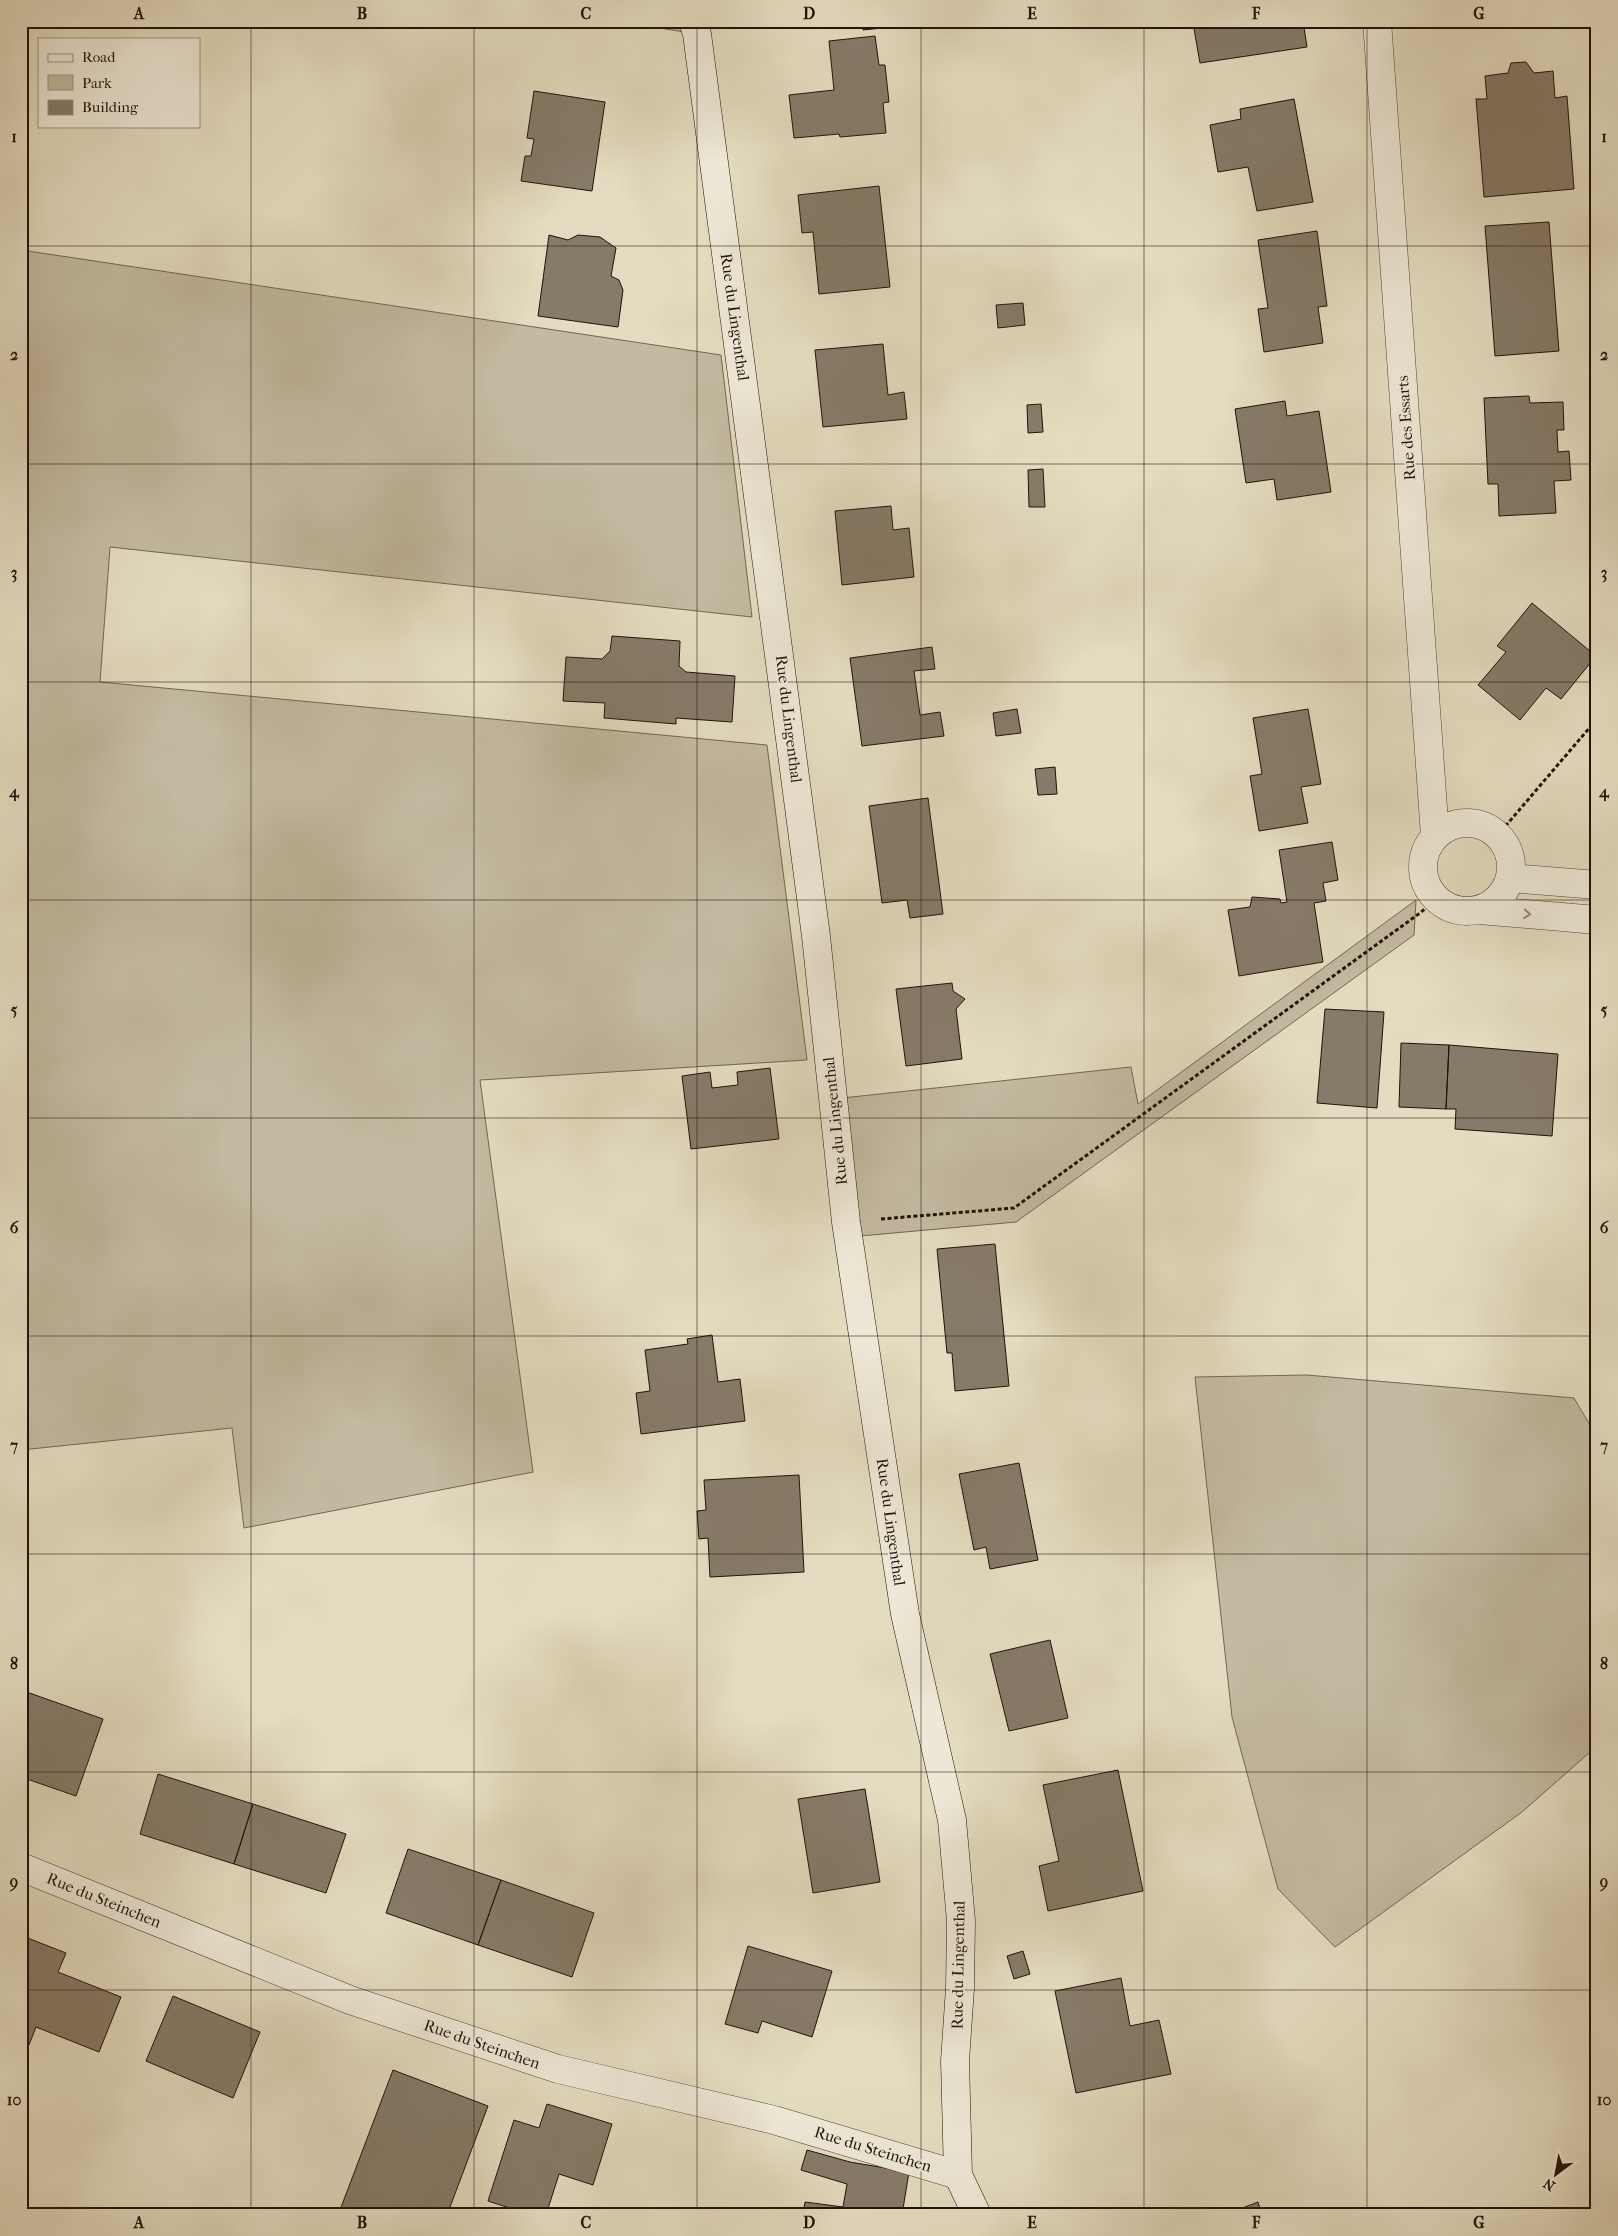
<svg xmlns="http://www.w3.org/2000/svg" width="1618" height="2236" font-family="'IM FELL French Canon',serif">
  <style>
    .green { fill: #c3baa1; stroke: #726656 }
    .building { fill: #867b69; stroke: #20120b }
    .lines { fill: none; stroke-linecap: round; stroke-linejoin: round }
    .street-casing { stroke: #514438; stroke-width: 29 }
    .secondary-casing { stroke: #20120b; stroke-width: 29 }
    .path { stroke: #20120b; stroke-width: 3; stroke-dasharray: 4 2.5; stroke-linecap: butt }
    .street { stroke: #ede8d6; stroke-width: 28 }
    .secondary { stroke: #ede8d6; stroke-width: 28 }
    .oneway { stroke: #91887b }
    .grid { fill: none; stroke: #20120b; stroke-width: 1; stroke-opacity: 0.55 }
    .labels { text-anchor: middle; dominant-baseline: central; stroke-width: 4; stroke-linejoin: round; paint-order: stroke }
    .street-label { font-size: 16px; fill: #20120b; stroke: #ede8d6 }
    .neatline { fill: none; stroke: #20120b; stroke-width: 2 }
    .grid-label { font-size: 16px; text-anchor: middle; font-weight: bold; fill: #20120b }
  </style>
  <rect width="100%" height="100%" fill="#e4dcc0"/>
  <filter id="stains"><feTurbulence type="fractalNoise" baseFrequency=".004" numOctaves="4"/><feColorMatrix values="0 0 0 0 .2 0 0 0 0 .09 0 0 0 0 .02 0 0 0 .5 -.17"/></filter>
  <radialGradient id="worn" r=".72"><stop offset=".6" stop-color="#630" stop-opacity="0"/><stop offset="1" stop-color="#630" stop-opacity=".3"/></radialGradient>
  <path class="green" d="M616 21H693L697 34Z
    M21 250 721 355 752 617 110 547 100 682 767 745 807 1060 480 1080 533 1472 244 1528 232 1428 21 1450Z
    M1416 900 1414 935 1016 1222 849 1237 833 1099 1131 1067 1138 1104Z
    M1307 1375 1574 1398 1597 1437V1746L1522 1812 1335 1947 1278 1889 1232 1717 1195 1377Z"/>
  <path class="building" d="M862 21H920L921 24 863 30Z
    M1207 21H1303L1307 47 1200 63 1193 23Z
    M875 36 879 65H885L889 102 883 103 886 133 840 137 839 134 794 138 789 95 834 90 829 41Z
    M1526 62 1534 73 1553 71 1555 98 1567 96 1574 189 1484 197 1476 99H1487L1485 76 1508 73 1511 63Z
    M534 91 605 102 592 191 521 181 525 156H531L534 139 527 138Z
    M1294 99 1313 202 1257 211 1248 167 1218 172 1210 125 1241 119 1240 109Z
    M879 186 890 287 819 294 813 232 802 233 798 195Z
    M1549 222 1559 351 1495 356 1485 226Z
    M1317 231 1327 306 1318 307 1323 343 1264 352 1258 309 1268 308 1258 240Z
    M549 235 568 240 578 235 600 237 616 248 611 276 619 280 623 290 618 327 538 316Z
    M1023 303 1025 325 998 328 996 305Z
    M883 344 888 395 904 392 907 419 823 427 815 350Z
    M1529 396 1530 403 1563 402 1564 430H1557L1558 452 1569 451 1571 480 1554 481 1556 513 1499 516 1498 484H1488L1484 398Z
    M1285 401 1287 416 1319 411 1331 492 1277 500 1274 479 1246 483 1235 409Z
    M1041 404 1043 432 1028 433 1027 405Z
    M1043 469 1045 507H1029L1028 470Z
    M891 506 893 530 909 528 914 577 842 585 835 511Z
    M1532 603 1596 656 1561 699 1546 688 1520 720 1478 685 1506 652 1497 646Z
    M612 636 680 641 679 666 686 672 735 676 732 722 676 718V724L604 718 605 703 563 701 566 657 602 659 610 651Z
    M932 647 935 669 914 671 920 715 940 712 944 736 862 746 850 658Z
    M1017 709 1021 733 996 736 993 713Z
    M1308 709 1321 784 1301 787 1308 823 1259 831 1250 776 1262 774 1253 718Z
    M1055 767 1057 794 1038 795 1035 769Z
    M928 798 943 914 910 918 907 900 882 903 869 806Z
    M1332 842 1338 880 1323 883 1326 901 1314 903 1323 962 1239 976 1228 910 1250 907 1252 897 1280 899 1281 903 1287 902 1279 850Z
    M952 983 953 991 965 999 956 1009 962 1059 906 1066 896 989Z
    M1325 1009 1384 1012 1377 1108 1317 1103Z
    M1401 1043 1449 1045 1446 1109 1399 1107Z
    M1449 1045 1558 1054 1552 1136 1455 1129 1456 1109H1446Z
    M1597 1066V1135L1591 1134Z
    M770 1068 779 1139 691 1149 682 1076 710 1072 712 1088 738 1085 737 1072Z
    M995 1244 1009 1386 955 1391 952 1353H947L937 1249Z
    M712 1335 718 1382 740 1379 745 1421 641 1434 636 1393 650 1391 645 1350 688 1344 687 1339Z
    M1019 1463 1038 1560 990 1569 986 1547 974 1550 959 1474Z
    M799 1475 804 1572 710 1577 708 1538 699 1539 697 1511 706 1510 704 1480Z
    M1050 1640 1068 1718 1009 1731 990 1654Z
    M21 1690 103 1719 76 1796 21 1777Z
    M1118 1770 1143 1891 1048 1911 1039 1866 1059 1861 1043 1785Z
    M158 1774 253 1804 234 1864 140 1834Z
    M865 1789 880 1882 813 1893 798 1799Z
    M253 1804 346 1834 326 1893 234 1864Z
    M408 1849 501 1880 478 1945 386 1913Z
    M501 1880 594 1913 572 1977 478 1945Z
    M25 1937 66 1953 58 1972 121 1997 99 2052 36 2027 29 2045 21 2042V1946Z
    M748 1946 832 1971 812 2037 762 2021 758 2033 725 2024Z
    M1023 1951 1030 1974 1014 1979 1007 1956Z
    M1121 1978 1130 2026 1159 2020 1171 2074 1076 2093 1055 1991Z
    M173 1996 260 2032 233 2098 146 2061Z
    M393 2070 488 2106 447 2215H353L340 2210Z
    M547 2104 612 2124 593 2185 559 2174 546 2215H531L488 2201 514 2120 539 2128Z
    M807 2150 850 2162 909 2172 902 2215H803L805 2202 843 2207 847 2184 801 2170Z
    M1258 2202 1262 2215H1239L1237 2210Z
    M1125 2210 1127 2214 1141 2210 1143 2215H1113Z"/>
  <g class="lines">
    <g class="street-casing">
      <path id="street" d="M1377 21 1435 836
        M1423 867a44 44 0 1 1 88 0a44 44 0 1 1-88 0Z
        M1510 878 1597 885
        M1479 910 1597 920
        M21 1867 350 2000 558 2069 774 2120 958 2175"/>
    </g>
    <g class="secondary-casing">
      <path id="secondary" d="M693 21 697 34 816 936 846 1222 905 1614 952 1820 961 1921 960 1988 955 2061 958 2175 977 2215"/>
    </g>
    <path class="path" d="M1497 836 1597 719
      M881 1219 1014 1208 1420 913 1436 899"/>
    <use href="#street" class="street"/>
    <use href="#secondary" class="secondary"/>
  </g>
  <defs><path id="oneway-chevron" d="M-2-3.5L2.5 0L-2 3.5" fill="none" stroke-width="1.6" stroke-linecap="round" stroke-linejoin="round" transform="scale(1.25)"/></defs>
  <use class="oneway" href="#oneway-chevron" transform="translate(1527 914) rotate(5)"/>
  <path class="grid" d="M251 21V2215M474 21V2215M697 21V2215M921 21V2215M1144 21V2215M1367 21V2215M21 246H1597M21 464H1597M21 682H1597M21 900H1597M21 1118H1597M21 1336H1597M21 1554H1597M21 1772H1597M21 1990H1597"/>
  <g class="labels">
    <g class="street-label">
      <text transform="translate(735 317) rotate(82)">Rue du Lingenthal</text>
      <text transform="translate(1406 428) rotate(-94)">Rue des Essarts</text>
      <text transform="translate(789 719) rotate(83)">Rue du Lingenthal</text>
      <text transform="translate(835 1121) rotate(-96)">Rue du Lingenthal</text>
      <text transform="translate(891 1522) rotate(82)">Rue du Lingenthal</text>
      <text transform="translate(104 1900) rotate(22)">Rue du Steinchen</text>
      <text transform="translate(958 1965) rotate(-89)">Rue du Lingenthal</text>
      <text transform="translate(482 2044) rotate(19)">Rue du Steinchen</text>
      <text transform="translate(873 2149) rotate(17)">Rue du Steinchen</text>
    </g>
  </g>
  <rect width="1618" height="2236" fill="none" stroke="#e4dcc0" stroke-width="55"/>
  <rect x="38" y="38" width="162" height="90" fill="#ede8d6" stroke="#9b9285"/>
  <rect x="48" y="54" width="25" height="8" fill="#ede8d6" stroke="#9b9285"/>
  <text x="82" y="62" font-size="15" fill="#20120b">Road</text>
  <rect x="48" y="75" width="25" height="15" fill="#c3baa1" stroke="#9b9285"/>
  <text x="82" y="88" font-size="15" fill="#20120b">Park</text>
  <rect x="48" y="100" width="25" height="15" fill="#867b69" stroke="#9b9285"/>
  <text x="82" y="112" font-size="15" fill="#20120b">Building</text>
  <g transform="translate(1556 2174) rotate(212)" stroke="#ede8d6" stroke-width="4" paint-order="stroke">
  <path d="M0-4L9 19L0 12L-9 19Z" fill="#20120b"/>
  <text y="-8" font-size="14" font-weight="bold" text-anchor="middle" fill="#20120b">N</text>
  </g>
  <rect x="28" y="28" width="1562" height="2180" class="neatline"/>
  <g class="grid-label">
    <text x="139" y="19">A</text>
    <text x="362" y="19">B</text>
    <text x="586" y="19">C</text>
    <text x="809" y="19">D</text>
    <text x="1032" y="19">E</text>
    <text x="1256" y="19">F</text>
    <text x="1479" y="19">G</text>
    <text x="14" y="142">1</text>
    <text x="1604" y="142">1</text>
    <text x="14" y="360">2</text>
    <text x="1604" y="360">2</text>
    <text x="14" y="578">3</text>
    <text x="1604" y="578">3</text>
    <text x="14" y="797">4</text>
    <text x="1604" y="797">4</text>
    <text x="14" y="1015">5</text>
    <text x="1604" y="1015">5</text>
    <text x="14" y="1233">6</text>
    <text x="1604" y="1233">6</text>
    <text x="14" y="1451">7</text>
    <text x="1604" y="1451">7</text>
    <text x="14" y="1669">8</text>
    <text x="1604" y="1669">8</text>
    <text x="14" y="1887">9</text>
    <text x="1604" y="1887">9</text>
    <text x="14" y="2105">10</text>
    <text x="1604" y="2105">10</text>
    <text x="139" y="2228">A</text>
    <text x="362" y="2228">B</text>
    <text x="586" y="2228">C</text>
    <text x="809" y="2228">D</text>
    <text x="1032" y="2228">E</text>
    <text x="1256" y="2228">F</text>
    <text x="1479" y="2228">G</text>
  </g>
  <rect width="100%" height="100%" filter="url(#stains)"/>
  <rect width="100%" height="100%" fill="url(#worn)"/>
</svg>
